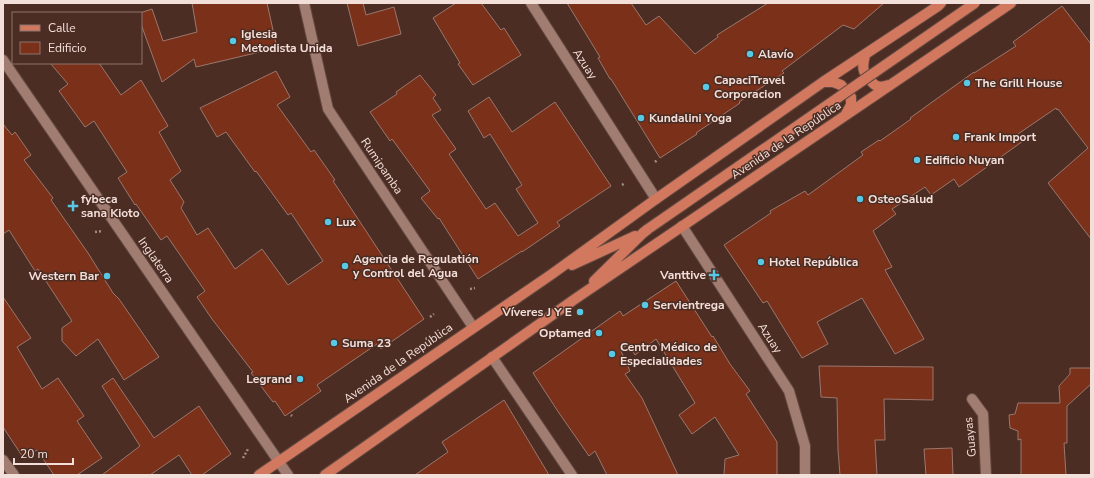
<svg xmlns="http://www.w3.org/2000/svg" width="1094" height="478" font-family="'Nunito Sans',sans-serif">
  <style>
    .building { fill: #7a3019; stroke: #9b776d }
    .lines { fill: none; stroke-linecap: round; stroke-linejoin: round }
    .minor-casing { stroke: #634941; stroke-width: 12 }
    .major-casing { stroke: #634941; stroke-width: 12 }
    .path { stroke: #a38b83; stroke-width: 2.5; stroke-dasharray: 2 2; stroke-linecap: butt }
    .minor { stroke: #a07c71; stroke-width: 10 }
    .major { stroke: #d1785e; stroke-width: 10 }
    .major-bridge-casing { stroke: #634941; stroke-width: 12; stroke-linecap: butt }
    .major-bridge { stroke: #d1785e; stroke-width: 10 }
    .poi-dot { fill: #59c8e4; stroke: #4b2d24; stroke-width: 1.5 }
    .labels { text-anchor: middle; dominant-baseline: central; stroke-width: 3; stroke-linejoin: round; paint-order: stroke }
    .poi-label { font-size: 12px; font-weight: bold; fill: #f3dfd9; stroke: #4b2d24; text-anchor: start }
    .street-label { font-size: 12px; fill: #f3dfd9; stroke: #4b2d24 }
  </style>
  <rect width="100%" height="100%" fill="#4b2d24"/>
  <path class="building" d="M192 3H267L277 48 196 67 194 59 162 82 141 24V13H140L152 9 163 41 197 32Z
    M347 3H363L366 15 394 7 401 34 358 46Z
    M456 3H481L501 30 504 28 521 55 473 85 458 64 460 63 433 18Z
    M567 3H631L646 25 659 16 695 54 718 37 717 35 768 3H884L854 29 843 25 782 71 784 73 739 102 740 103 696 133 697 134 660 158 611 79H610L598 58 600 57Z
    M1062 6 1091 44V239L1048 183 1088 148 1058 109 1057 110 1056 108 1018 134 1023 141 959 187 954 179 931 195 925 187 892 209 896 214 873 231 892 267 885 270 924 339 895 354 862 298 817 322 828 344 802 358 767 301 763 303 724 245 771 213 770 211 805 191 808 195 863 155 861 152 879 140 880 141 911 119 910 118 974 72V73L1016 46 1013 42Z
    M50 63H99L121 95 141 80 168 126 159 132 181 171 170 180 184 202 181 208 197 235 208 228 235 269 262 249 288 285 323 261 291 213 288 215 256 171 255 172 226 132 217 137 200 108 276 71 290 97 277 105 311 152 314 150 335 180 333 181 424 319 381 349 377 344 317 385 321 391 285 416 275 401 273 402 251 373 253 372 212 319 197 297 205 291 167 236 161 240 136 204 135 205 118 178 127 172 94 121 85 127 59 91 68 84Z
    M420 75 436 95 433 98 441 110 432 115 456 149 449 154 486 209 495 203 518 236 538 223 516 189 522 185 490 134 484 138 468 111 489 97 512 132 555 102 611 186 557 222 560 226 522 252V251L478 279 439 218 438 219 421 198 430 191 392 139 390 141 370 112 397 94 396 92Z
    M3 124 12 135 15 132 31 155 24 160 53 198 51 200 88 253 113 293 119 299 159 357 124 380 98 339 76 356 62 341V328L72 321 38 269 35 271 9 230 3 234Z
    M676 281 712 337 713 336 730 364 750 391 746 394 777 442V475H724L725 459 739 455 715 417 692 434 679 415 695 403 656 339 635 355 628 345 620 349 630 371 625 374 642 398 678 475H607L595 451 589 456 559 413 533 373 620 311 623 316Z
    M3 297 31 338 17 347 42 389 58 378 84 416 77 421 102 458 77 475H54L37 450 24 459 3 427Z
    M819 366 933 367V400L884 399 885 440H875L877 475H840L838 450 837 398 821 397Z
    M1070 368H1091V384L1067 406V443H1064L1066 475H1021V439L1018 440V431L1010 428 1009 415 1015 414 1018 403H1060L1059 386 1070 374Z
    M113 378 154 438 199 406 231 454 202 475H192L179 455 150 475H102L140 446 102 386Z
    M504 400 549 475H415L448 452 442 442Z
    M952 448 953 475H926L924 449Z"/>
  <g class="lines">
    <g class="minor-casing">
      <path id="minor" d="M304 3 328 109 473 327
        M531 3 656 199
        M3 60 288 475
        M682 226 789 391 805 446V475
        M492 357 572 475
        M972 399 983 414 986 475
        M3 460 14 475"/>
    </g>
    <g class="major-casing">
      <path id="major" d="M865 55C864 60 862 66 864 71 865 73 867 75 868 77 874 86 878 89 889 85
        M823 82H833L841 85 851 97V105L846 114
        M572 265 635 236
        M594 281 643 233 648 229
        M259 475 552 274 656 199 823 82 938 6 941 3
        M325 475 575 299 1011 3"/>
    </g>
    <path class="path" d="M655 162 657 160
      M622 185 625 183
      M95 232 103 231
      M470 289 475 288
      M430 317 434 314
      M291 415 292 416
      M243 458 248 449"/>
    <use href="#minor" class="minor"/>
    <use href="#major" class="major"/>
    <g class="major-bridge-casing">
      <path id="major-bridge" d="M648 229 975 3"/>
    </g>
    <use href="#major-bridge" class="major-bridge"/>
  </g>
  <g class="poi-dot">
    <circle cx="233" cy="41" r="4"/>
    <circle cx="750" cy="54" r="4"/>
    <circle cx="967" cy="83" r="4"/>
    <circle cx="706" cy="87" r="4"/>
    <circle cx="641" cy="118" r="4"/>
    <circle cx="956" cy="137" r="4"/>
    <circle cx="917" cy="160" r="4"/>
    <circle cx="860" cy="199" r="4"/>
    <path d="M71 200h4v4h4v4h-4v4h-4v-4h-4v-4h4z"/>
    <circle cx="328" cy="222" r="4"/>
    <circle cx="761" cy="262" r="4"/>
    <circle cx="345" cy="266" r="4"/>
    <path d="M712 269h4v4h4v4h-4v4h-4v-4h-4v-4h4z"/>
    <circle cx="107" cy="276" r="4"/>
    <circle cx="645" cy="305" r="4"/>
    <circle cx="580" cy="312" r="4"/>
    <circle cx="599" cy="333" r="4"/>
    <circle cx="334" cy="343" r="4"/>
    <circle cx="612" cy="354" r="4"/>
    <circle cx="300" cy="379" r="4"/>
  </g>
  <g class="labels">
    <g class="poi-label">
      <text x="241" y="34">Iglesia<tspan x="241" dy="14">Metodista Unida</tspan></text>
      <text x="758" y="54">Alavío</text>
      <text x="714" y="80">CapaciTravel<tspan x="714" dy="14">Corporacion</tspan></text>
      <text x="975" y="83">The Grill House</text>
      <text x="649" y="118">Kundalini Yoga</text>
      <text x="964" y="137">Frank Import</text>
      <text x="925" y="160">Edificio Nuyan</text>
      <text x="81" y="199">fybeca<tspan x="81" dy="14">sana Kioto</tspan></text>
      <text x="868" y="199">OsteoSalud</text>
      <text x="336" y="222">Lux</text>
      <text x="353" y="259">Agencia de Regulatión<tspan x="353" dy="14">y Control del Agua</tspan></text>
      <text x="769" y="262">Hotel República</text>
      <text x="706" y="275" text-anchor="end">Vanttive</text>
      <text x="99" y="276" text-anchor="end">Western Bar</text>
      <text x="653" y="305">Servientrega</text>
      <text x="572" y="312" text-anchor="end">Víveres J Y E</text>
      <text x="591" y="333" text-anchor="end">Optamed</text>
      <text x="342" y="343">Suma 23</text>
      <text x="620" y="347">Centro Médico de<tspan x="620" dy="14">Especialidades</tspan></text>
      <text x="292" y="379" text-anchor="end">Legrand</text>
    </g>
    <g class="street-label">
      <text transform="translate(585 64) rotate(57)">Azuay</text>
      <text transform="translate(786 140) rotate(-34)">Avenida de la República</text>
      <text transform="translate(382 166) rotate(56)">Rumipamba</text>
      <text transform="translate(156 260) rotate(55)">Inglaterra</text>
      <text transform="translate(770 338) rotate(57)">Azuay</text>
      <text transform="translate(398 363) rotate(-35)">Avenida de la República</text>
      <text transform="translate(970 437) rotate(-96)">Guayas</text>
    </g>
  </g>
  <rect width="1094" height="478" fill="none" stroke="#f3dfd9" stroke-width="8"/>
  <rect x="12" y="12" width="130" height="52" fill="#4b2d24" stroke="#8e746c"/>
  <rect x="20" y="25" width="20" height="6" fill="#d1785e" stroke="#8e746c"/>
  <text x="48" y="32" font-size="12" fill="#f3dfd9">Calle</text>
  <rect x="20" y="42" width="20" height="12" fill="#7a3019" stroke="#8e746c"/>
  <text x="48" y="52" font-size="12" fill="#f3dfd9">Edificio</text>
  <path d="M14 458v6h59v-6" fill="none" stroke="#f3dfd9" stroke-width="2"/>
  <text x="20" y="458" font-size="12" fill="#f3dfd9" stroke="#4b2d24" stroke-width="3" paint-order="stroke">20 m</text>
</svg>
